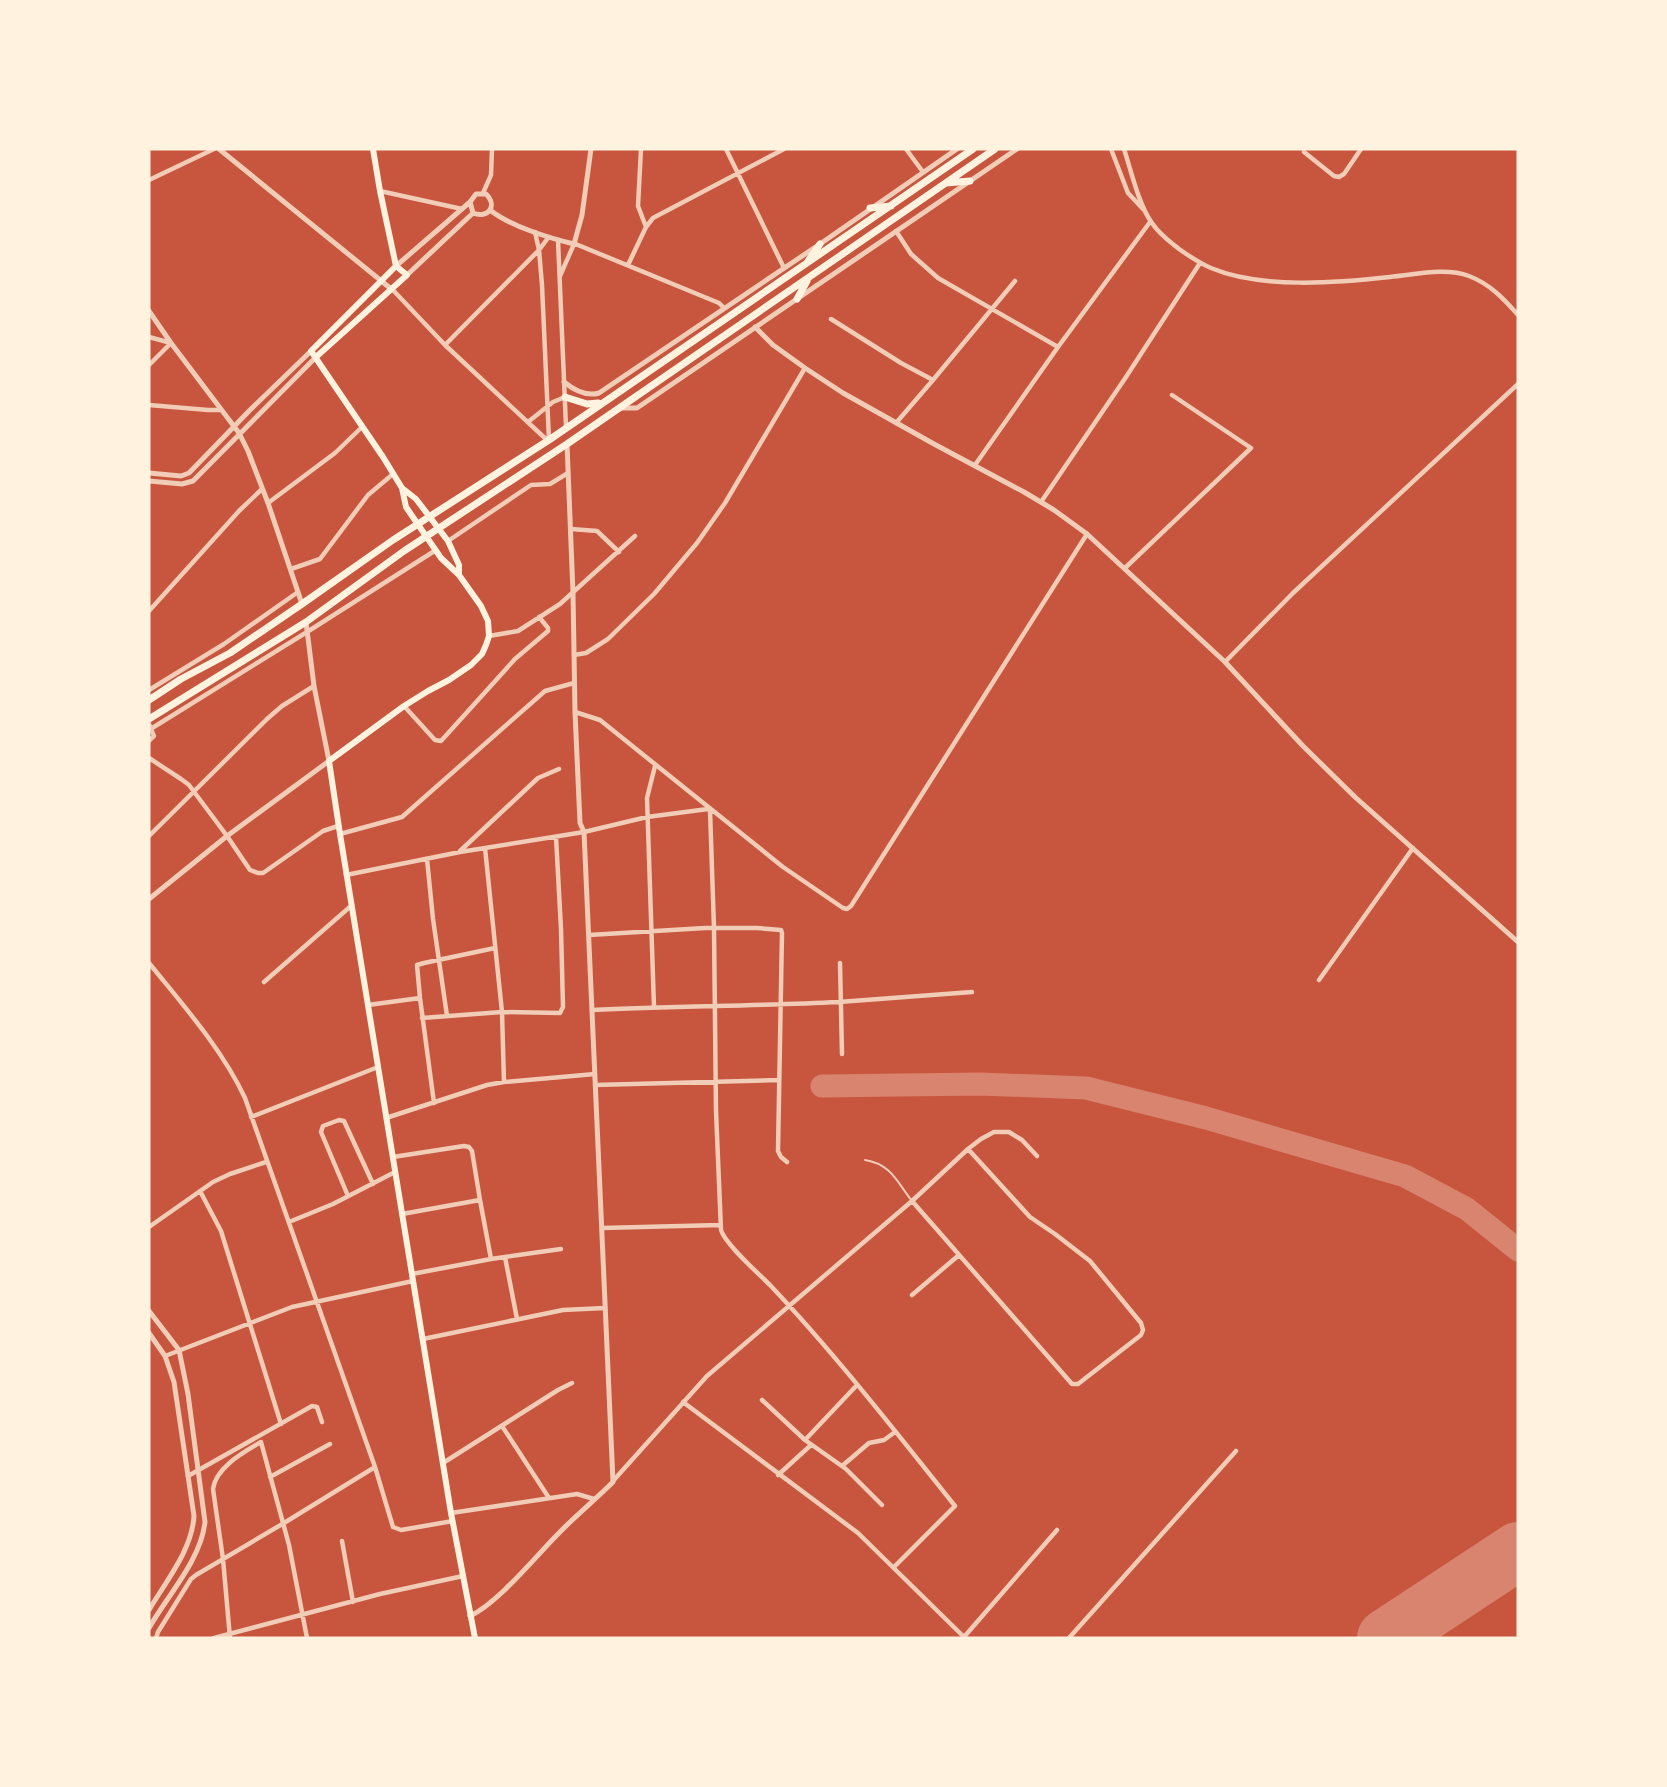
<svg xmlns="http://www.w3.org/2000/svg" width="1667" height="1787" font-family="'Nunito Sans',sans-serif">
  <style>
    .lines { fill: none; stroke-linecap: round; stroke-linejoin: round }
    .taxiway { stroke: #d8846e; stroke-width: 23 }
    .runway { stroke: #d8846e; stroke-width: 58 }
    .service { stroke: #f1ccb7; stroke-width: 2 }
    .minor { stroke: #f1ccb7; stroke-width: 4.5 }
    .tertiary { stroke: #f1ccb7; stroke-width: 5 }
    .secondary { stroke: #fff3e0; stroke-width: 6 }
    .primary { stroke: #fff3e0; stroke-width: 7 }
  </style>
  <rect width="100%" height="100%" fill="#c8553d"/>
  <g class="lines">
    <path class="taxiway" d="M822 1086 980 1084 1086 1088 1206 1118 1405 1176 1467 1209 1518 1250"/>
    <path class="runway" d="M1386 1638 1518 1551"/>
    <path class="service" d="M865 1160C891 1164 897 1182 912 1201"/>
    <path class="minor" d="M641 149 638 206 646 227
      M726 149 784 268
      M906 149 923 172
      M1111 149 1128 193 1143 209
      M1124 149C1131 170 1139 206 1152 223 1159 234 1169 241 1179 249 1189 256 1199 263 1211 268 1261 289 1336 283 1390 277 1414 275 1445 267 1469 276 1490 284 1504 299 1518 315
      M1304 152 1334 176 1339 177 1344 174 1361 149
      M149 180 214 149
      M380 191 462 209
      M483 193 491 175 492 149
      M896 231 911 254 938 278 1058 347
      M535 232 539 250 542 285 549 440
      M558 240 566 427
      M628 265 646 227 653 218 784 149
      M560 276 574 244 578 245 719 303 724 308
      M391 288 445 345 548 441
      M831 319 901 363 933 380
      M149 337 171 343 149 365
      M445 345 539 250 548 238
      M149 405 208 410H221
      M528 422 553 402 565 397
      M896 423 933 380 1015 281
      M975 465 1058 347 1150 222
      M1041 502 1126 377 1200 263
      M268 503 335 453 362 427
      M571 529 597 531 619 552
      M448 541 531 485 550 484 568 473
      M1125 568 1251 448 1172 395
      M291 569 320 559 368 495 393 474
      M149 611 239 511 262 489
      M489 636 518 631 560 604 635 536
      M574 655 586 653 608 639 654 594 697 543 725 503 805 368
      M1225 662 1293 593 1518 384
      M149 690 224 644 298 592
      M404 706 435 740 441 741 515 659 548 631V628L539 617
      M575 712 600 720 783 867 843 908 847 909 851 906 1087 534
      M149 724 154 736 149 741
      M149 730 307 632 436 550
      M149 758 181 779 189 785 227 836 250 870 258 873H263L323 831 338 826
      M710 810 714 928 716 1111 721 1230C725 1244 758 1273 770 1285 836 1355 895 1431 955 1506L894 1567
      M340 834 402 817 545 691 574 683
      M149 836 267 719 282 706 314 686
      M485 848 502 1012 504 1082
      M460 851 538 778 559 769
      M427 859 433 919 447 1016
      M346 875 460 852 584 832 647 817 708 809
      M589 935 705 928H757L781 930 782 933 778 1151 781 1157 787 1162
      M149 963C183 1005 222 1049 245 1098L375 1467 393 1527 401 1530 453 1521
      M840 963 842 1054
      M1319 980 1413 848
      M264 982 352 905
      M368 1005 420 998
      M654 1007 647 798 655 766
      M592 1010C674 1006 756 1006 839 1002 883 999 928 995 972 992
      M422 1018 502 1012 560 1013 563 1007 561 929 556 837
      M595 1085 779 1080
      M434 1103 420 998 417 965 424 963 495 948
      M251 1117 378 1067
      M386 1118 487 1085 504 1082 595 1074
      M393 1157 464 1146 469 1147 472 1151 480 1200
      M200 1191 221 1231 281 1424
      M348 1196 321 1132 323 1126 339 1120 344 1121 373 1184
      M912 1201 1072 1384H1078L1141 1335 1143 1330 1141 1323 1090 1261 1055 1234 1030 1217 968 1149
      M402 1214 480 1200 491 1259
      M289 1222 333 1204 395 1172
      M149 1227 213 1182 230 1174 266 1162
      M602 1228 720 1225
      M505 1257 517 1319
      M412 1274 491 1259 561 1249
      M912 1295 959 1255
      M423 1339 563 1310 605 1308
      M165 1356 292 1307 413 1281
      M762 1400 805 1440 846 1469 882 1505
      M683 1402 858 1533 965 1638
      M502 1426 549 1498
      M805 1440 857 1385
      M443 1463 558 1390 572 1383
      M842 1466 869 1443 884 1440 895 1432
      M778 1475 811 1445
      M188 1476 312 1406 317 1407 322 1422
      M270 1477 330 1444
      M613 1481 707 1376 912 1201 968 1149 981 1139 994 1132H1009L1022 1140 1037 1156
      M451 1513 577 1494 594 1499
      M342 1541 353 1602
      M964 1637 1057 1530
      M156 1638 158 1632 191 1579 196 1575 284 1523 375 1467
      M214 1638 380 1594 463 1576
      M230 1638 223 1559 213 1489C216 1467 244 1452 261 1442L289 1545 307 1638
      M1069 1638 1236 1451"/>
    <path class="tertiary" d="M219 149 390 288
      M490 210C510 226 549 238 574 244L582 215 591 149
      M396 266 470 202 476 194H486C498 206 488 219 473 213L470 202
      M407 275 473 213
      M149 311 171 343 239 433 248 451 268 503 302 604
      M755 327 773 345 805 368 843 393 934 444 1024 492 1054 510 1087 534 1225 662 1303 746 1355 797 1518 942
      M564 382C574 390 586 397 599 393L820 244 957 149
      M619 408H637L1017 149
      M149 473 181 476 189 473 250 410 311 351
      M149 481 182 484 193 481 316 357
      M149 899 227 836 329 761 314 686 306 622
      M149 1311 179 1350 188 1394 205 1522C201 1560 167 1596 149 1628
      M149 1333 165 1356 174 1382 194 1516C192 1550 166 1581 149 1610
      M470 1616C498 1603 535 1557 558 1534 575 1516 595 1500 613 1482L584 832 580 823 575 712 573 593 567 444"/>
    <path class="secondary" d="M396 266 311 351 383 457 402 488 416 499 448 541 459 565V575
      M316 357 407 275 396 266 380 191 373 149
      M402 488 406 507 441 558 459 575 481 606 488 621 489 636 486 645 482 654 471 665 449 680 428 691 404 706 329 761 340 834 451 1513 475 1638"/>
    <path class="primary" d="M946 183 970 181
      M870 208 891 206
      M808 261 820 244
      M797 299 807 281
      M565 397 587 404 598 403
      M149 700 181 679 230 653 302 604 393 540 549 440 973 149
      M149 719 306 622 404 551 567 444 995 149"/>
  </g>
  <rect width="1667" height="1787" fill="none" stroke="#fff3e0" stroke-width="301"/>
</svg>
